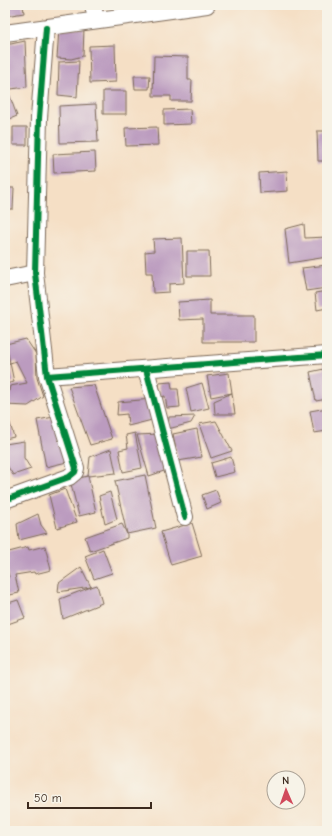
<svg xmlns="http://www.w3.org/2000/svg" width="332" height="836" font-family="'Comic Neue',sans-serif">
  <style>
    .building { fill: #bb9bbf }
    .lines { fill: none; stroke-linecap: round; stroke-linejoin: round }
    .street-casing { stroke: #7c6958; stroke-width: 18 }
    .street { stroke: #fff; stroke-width: 16 }
    .cycleway-casing { stroke: #f7f3e8; stroke-width: 8 }
    .cycleway { stroke: #00873e; stroke-width: 6 }
  </style>
  <rect width="100%" height="100%" fill="#f7f3e8"/>
  <filter id="ink" filterUnits="userSpaceOnUse"><feTurbulence type="fractalNoise" baseFrequency=".025" numOctaves="2"/><feDisplacementMap in="SourceGraphic" scale="8" xChannelSelector="R" yChannelSelector="G"/><feConvolveMatrix kernelMatrix="1 2 1 2 8 2 1 2 1" color-interpolation-filters="sRGB"/></filter>
  <filter id="wash" filterUnits="userSpaceOnUse"><feTurbulence type="fractalNoise" baseFrequency=".012" numOctaves="4" result="noise"/><feDisplacementMap in="SourceGraphic" scale="16" xChannelSelector="R" yChannelSelector="G"/><feGaussianBlur stdDeviation="0.9" result="paint"/><feColorMatrix in="noise" values="0 0 0 0 0 0 0 0 0 0 0 0 0 0 0 0 0 1.4 0 .05"/><feComposite in="paint" operator="in"/></filter>
  <g filter="url(#wash)">
    <rect width="100%" height="100%" fill="#f5dfc5"/>
    <g id="blocks">
      <path class="building" d="M5 5H23L24 13 5 16Z
        M84 28 83 56 71 59 57 58 59 29Z
        M25 41 27 87 11 89 5 87V44H11Z
        M115 45 116 82 90 83 89 46Z
        M154 56 188 57V80H192L191 101H171V96H153Z
        M79 61 77 97 58 95 59 62Z
        M134 76H150L149 89H135Z
        M8 91 17 116 5 121V92Z
        M103 91H126V114H103Z
        M96 104 98 142 60 143 59 106Z
        M190 109 191 124 164 125V110Z
        M13 127H27V145H13Z
        M157 127 158 145 126 146 125 128Z
        M317 131H327V161H318Z
        M95 152 96 171 54 173 53 154Z
        M287 171 288 191 260 193 259 173Z
        M5 188H14L13 209H5Z
        M304 224 305 238 327 237V257L289 263 285 229Z
        M182 238 184 283 169 284V292L153 293 152 273H146L145 252 154 251 153 239Z
        M187 251H209L210 276H187Z
        M327 265V288L306 291 302 268Z
        M327 291V308L317 310 315 293Z
        M210 300V315H254V342H203V319L179 320 178 302Z
        M26 339 36 354 37 378 43 396 28 406 5 405V392L9 391 10 386 27 383 16 361 10 363 6 344Z
        M10 363 14 382 5 384V364Z
        M323 363H327V399L316 401 310 372 324 369Z
        M229 373 232 393 235 414H215L214 401 232 393 211 397 207 376Z
        M171 382 172 389H178L180 407 167 408 165 396 161 397 159 383Z
        M202 383 209 408 191 412 186 388Z
        M94 385 112 439 90 445 69 387Z
        M152 399V420L128 426 127 414 117 415 118 402Z
        M327 408V431L314 433 310 411Z
        M195 416 191 423 168 429 169 417Z
        M5 417H8L14 437 5 439Z
        M54 417 67 462 46 467 37 420Z
        M216 421 232 451 211 458 199 424Z
        M197 429 202 457 178 461 173 434Z
        M135 433 142 468 123 472 119 450 128 448 126 435Z
        M160 434 170 469 149 476 137 435Z
        M24 441V458L31 469 13 475 5 462V444Z
        M111 449 116 473 88 476 90 457Z
        M231 457 235 472 215 477 211 463Z
        M145 475 156 528 127 534V538L90 551 85 537 122 524 127 534 115 481Z
        M88 476 96 512 79 516 70 480Z
        M65 489 77 522 57 528 49 495Z
        M216 490 221 503 207 509 202 495Z
        M110 492 117 519 105 524 99 496Z
        M38 514 41 525 47 533 19 540 17 524Z
        M192 523 202 556 171 565 161 532Z
        M45 546 51 570 35 574 34 572 15 575 19 593 5 596V578L9 577 5 560V553L28 547 29 550Z
        M103 549 112 573 94 579 85 556Z
        M81 567 91 587 97 585 102 603 63 619 60 599 91 587 58 592 59 583Z
        M18 600 25 618 5 625V604Z"/>
    </g>
  </g>
  <g filter="url(#ink)">
    <use href="#blocks" fill-opacity="0" stroke="#7c6958" stroke-width="1"/>
    <g class="lines">
      <g class="street-casing">
        <path id="street" d="M93 5 96 20
          M5 33 207 5
          M5 279 35 273
          M146 369 185 517
          M47 376 327 355
          M5 500 69 477 75 472 76 468 47 376 35 273 39 118 46 28"/>
      </g>
      <use href="#street" class="street"/>
      <g class="cycleway-casing">
        <path id="cycleway" d="M146 369 185 517
          M47 376 327 355
          M5 500 69 477 75 472 76 468 47 376 35 273 39 118 46 28"/>
      </g>
      <use href="#cycleway" class="cycleway"/>
    </g>
  </g>
  <rect width="332" height="836" fill="none" stroke="#f7f3e8" stroke-width="20"/>
  <g transform="translate(286 790) rotate(358)"><circle r="19" fill="#f7f3e8" stroke="#aca397"/>
  <path d="M0-3L7 15L0 10L-7 15Z" fill="#d1495b"/>
  <text y="-6" font-size="11" font-weight="bold" text-anchor="middle" fill="#3b2a1e">N</text>
  </g>
  <path d="M28 802v6h123v-6" fill="none" stroke="#3b2a1e" stroke-width="2"/>
  <text x="34" y="802" font-size="12" fill="#3b2a1e" stroke="#f7f3e8" stroke-width="3" paint-order="stroke">50 m</text>
</svg>
